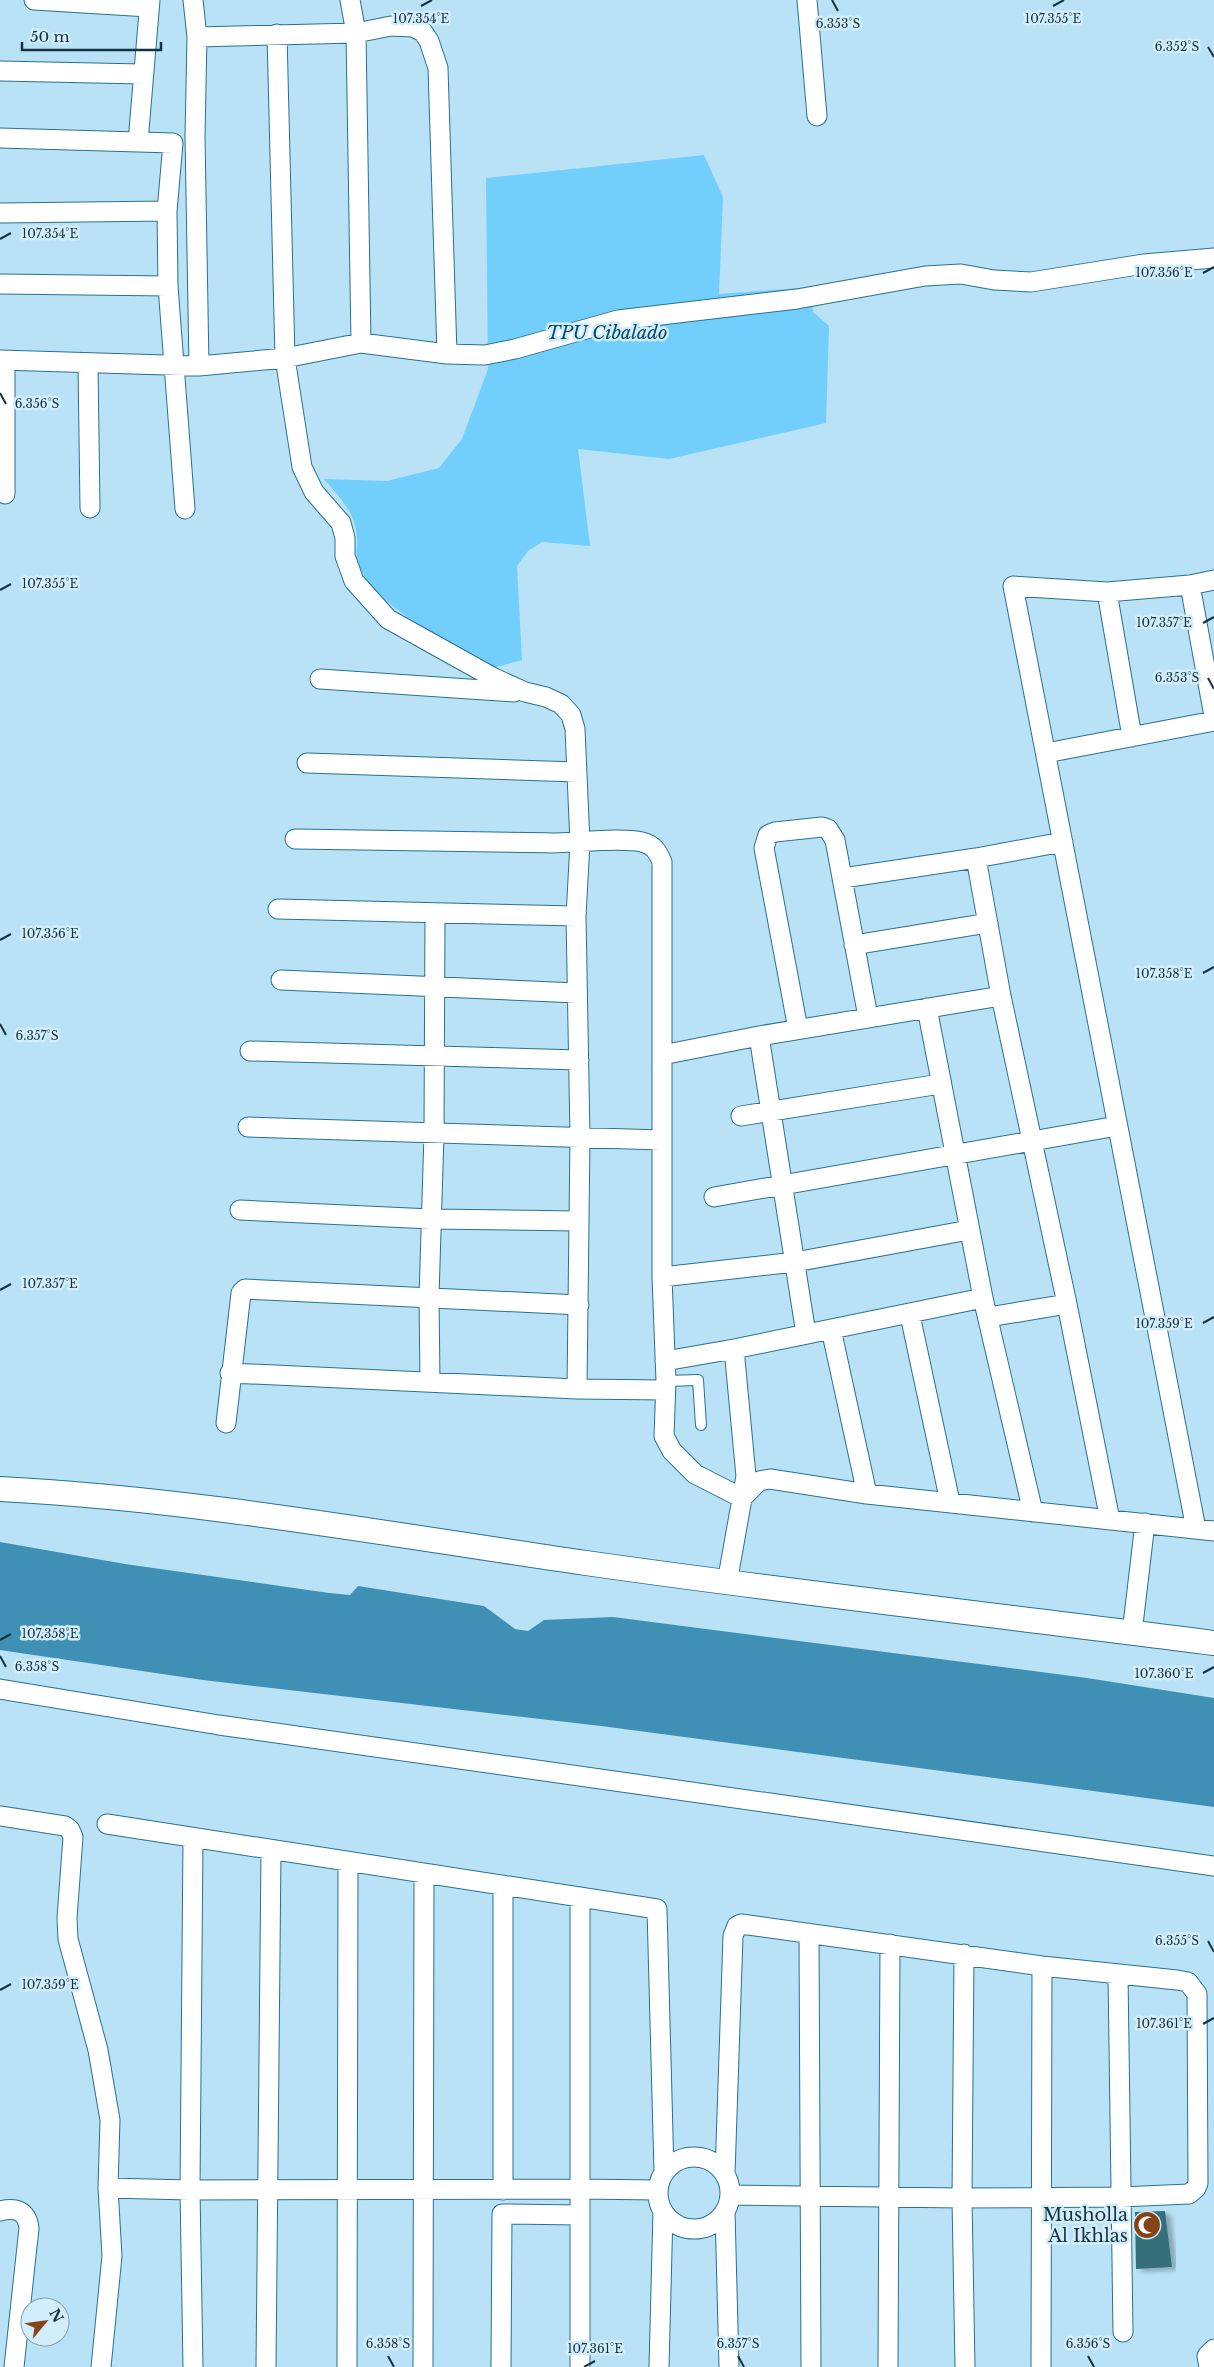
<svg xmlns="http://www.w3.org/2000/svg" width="1214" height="2367" font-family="'Libre Baskerville',serif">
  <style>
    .green { fill: #72cefa }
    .water { fill: #3f90b4 }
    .building { fill: #35707a; filter: url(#shadow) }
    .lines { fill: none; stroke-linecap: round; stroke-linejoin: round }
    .service-casing { stroke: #287190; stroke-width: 12 }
    .minor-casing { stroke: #287190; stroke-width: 21 }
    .tertiary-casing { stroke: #287190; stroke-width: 26 }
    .service { stroke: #fff; stroke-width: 10 }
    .minor { stroke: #fff; stroke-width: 19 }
    .tertiary { stroke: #fff; stroke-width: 24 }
    .ticks { fill: none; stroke: #14323f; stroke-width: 2 }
    .labels { text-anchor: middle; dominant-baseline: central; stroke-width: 5; stroke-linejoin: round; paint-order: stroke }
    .park-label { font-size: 18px; font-style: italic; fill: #034a64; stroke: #d2edfb }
    .poi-label { font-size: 18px; fill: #14323f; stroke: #d2edfb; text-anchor: end }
    .ticks-label { font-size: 12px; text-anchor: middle; fill: #14323f; stroke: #d2edfb; stroke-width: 5; stroke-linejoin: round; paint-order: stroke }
  </style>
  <defs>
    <filter id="shadow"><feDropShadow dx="5.5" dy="3" stdDeviation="2.5" flood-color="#0004"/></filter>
  </defs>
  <rect width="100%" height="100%" fill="#b9e2f7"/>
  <path class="green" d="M704 155 723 197 719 294 811 287 813 312 829 326 826 423 669 459 578 449 590 546 542 542 528 551 517 566 522 660 493 668C453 644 372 607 357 561 355 554 358 545 357 538 356 513 340 498 324 479L387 481 439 468 462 439 488 369 486 178Z"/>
  <path class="water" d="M0 1542 125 1564 329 1593 350 1595 358 1586 484 1606 515 1629 528 1631 544 1620 613 1617 1087 1678 1214 1698V1807L601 1726 203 1680 0 1650Z"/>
  <path class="building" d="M1165 2211 1172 2267 1136 2269 1135 2212Z"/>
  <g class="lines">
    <g class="service-casing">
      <path id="service" d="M666 1381 698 1380 701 1425"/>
    </g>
    <g class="minor-casing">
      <path id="minor" d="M34 0 149 7
        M193 0 197 37 195 136 199 366
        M350 0 356 33 361 343
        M807 0 817 116
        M277 34 285 358 302 467 314 492 341 523 345 538V556L354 581 388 619 494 678 525 692 546 697 561 704 571 715 575 729 580 843 576 916 580 1137 577 1389
        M197 37 356 33 391 26 413 27 423 32 429 41 438 68 447 354
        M0 71 142 74
        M0 138 173 143 167 211 168 286 185 509
        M138 142 150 0
        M0 213 167 211
        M0 284 168 286
        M0 360 199 366 285 358 361 343 447 354 485 355 515 349 618 320 797 299 925 276 961 274 994 280 1031 282 1144 264 1214 258
        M88 365 90 508
        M5 494V361
        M1190 585 1214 716
        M1107 592 1132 737
        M320 679 514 692
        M1046 753 1214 721
        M307 763 577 772
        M295 839C381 840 466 841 551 843 576 843 620 837 642 842 654 845 658 852 662 862V1277L666 1381 664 1436 672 1451 695 1474 742 1498 759 1481 770 1479 867 1494 1214 1531
        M976 858 1001 996 1067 1304
        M843 878 976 858 1063 842
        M278 909 576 916
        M854 945 988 923
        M281 980 577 993
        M927 1008 983 1298 1033 1512
        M798 1029 764 848 768 835 775 832 822 827 828 829 835 840 868 1017
        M759 1036 806 1334
        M250 1051 579 1060
        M662 1055 759 1036 1001 996
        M741 1116 940 1084
        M248 1127 661 1140
        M714 1197 1117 1126
        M240 1210 431 1219 578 1221
        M662 1277 795 1262 969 1230
        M910 1315 950 1502
        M989 1317 1067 1304 1110 1520
        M831 1329 867 1494
        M665 1361 734 1349
        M230 1373 577 1389 665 1390
        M430 1382 429 1297 434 1134 435 914
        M226 1423 241 1293 245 1289 579 1305
        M1196 1529 1013 586 1107 592 1190 585 1214 580
        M727 1583 746 1476 734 1349 983 1298
        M1132 1633 1145 1523
        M0 1689 219 1725 1214 1866
        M0 1816 65 1826 70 1830 73 1837 67 1918 68 1939 98 2050 110 2120 108 2188 112 2256 101 2367
        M107 1824 657 1909 664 2172
        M193 1838 190 2190 193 2367
        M503 1885V2190
        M809 1933 811 2367
        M964 1954 962 2198 965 2367
        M1118 1974 1123 2332
        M658 2193a36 36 0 1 1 72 0a36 36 0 1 1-72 0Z
        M725 2174 733 1936 737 1926 741 1924 1042 1966 1177 1980 1188 1982 1197 1994 1198 2183 1196 2188 1189 2194 1120 2197 962 2198 730 2195
        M108 2188 190 2190 579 2189 658 2190
        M0 2211C16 2207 27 2211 29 2228L14 2367
        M725 2211 729 2367
        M266 2367 271 1850
        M347 2367 348 1862
        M423 2367 424 1873
        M501 2367 502 2214 579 2215
        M580 2367V1898
        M659 2367 663 2211
        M888 2367 890 1944
        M1041 2367 1042 1966
        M1209 2367 1207 2356 1214 2349"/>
    </g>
    <g class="tertiary-casing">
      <path id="tertiary" d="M0 1489C196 1499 391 1535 586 1563 795 1593 1005 1616 1214 1643"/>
    </g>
    <use href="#service" class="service"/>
    <use href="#minor" class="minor"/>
    <use href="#tertiary" class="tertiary"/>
  </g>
  <path class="ticks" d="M832 0 838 11M421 6 432 0M1053 6 1064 0M1208 47 1214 57M0 239 11 233M1203 273 1214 267M0 393 6 404M0 590 11 584M1203 623 1214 617M1208 678 1214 689M0 940 11 934M1203 973 1214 967M0 1024 6 1035M0 1290 11 1284M1203 1323 1214 1317M0 1640 11 1634M0 1656 6 1667M1203 1673 1214 1667M1208 1941 1214 1952M0 1990 11 1984M1203 2024 1214 2018M388 2356 394 2367M738 2356 744 2367M1088 2356 1094 2367M584 2367 595 2361"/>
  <defs>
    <g id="mosque-disc" transform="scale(1.4375)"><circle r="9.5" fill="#864315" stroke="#d2edfb"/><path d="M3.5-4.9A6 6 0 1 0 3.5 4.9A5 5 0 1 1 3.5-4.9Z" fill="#fff"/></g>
  </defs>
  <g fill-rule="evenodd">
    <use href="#mosque-disc" x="1147" y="2225"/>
  </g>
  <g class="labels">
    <g class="park-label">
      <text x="607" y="333">TPU Cibalado</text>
    </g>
    <g class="poi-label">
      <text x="1128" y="2215">Musholla<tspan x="1128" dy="21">Al Ikhlas</tspan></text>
    </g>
  </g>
  <g class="ticks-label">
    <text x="421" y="23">107.354°E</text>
    <text x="1053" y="23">107.355°E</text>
    <text x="838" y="28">6.353°S</text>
    <text x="1177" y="51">6.352°S</text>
    <text x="50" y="238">107.354°E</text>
    <text x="1164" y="277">107.356°E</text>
    <text x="37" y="408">6.356°S</text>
    <text x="50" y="588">107.355°E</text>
    <text x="1164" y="627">107.357°E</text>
    <text x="1177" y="682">6.353°S</text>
    <text x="50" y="938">107.356°E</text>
    <text x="1164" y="978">107.358°E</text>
    <text x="37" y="1040">6.357°S</text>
    <text x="50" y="1288">107.357°E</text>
    <text x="1164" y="1328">107.359°E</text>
    <text x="50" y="1638">107.358°E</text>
    <text x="37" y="1671">6.358°S</text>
    <text x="1164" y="1678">107.360°E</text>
    <text x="1177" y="1945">6.355°S</text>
    <text x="50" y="1989">107.359°E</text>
    <text x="1164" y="2028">107.361°E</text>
    <text x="388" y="2348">6.358°S</text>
    <text x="738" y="2348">6.357°S</text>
    <text x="1088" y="2348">6.356°S</text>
    <text x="595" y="2353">107.361°E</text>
  </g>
  <g transform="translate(45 2322) rotate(61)"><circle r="24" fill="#d2edfb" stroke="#86a2b0"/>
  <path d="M0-4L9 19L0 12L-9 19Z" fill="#864315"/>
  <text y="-8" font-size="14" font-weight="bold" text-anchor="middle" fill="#14323f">N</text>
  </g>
  <path d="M22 42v8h139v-8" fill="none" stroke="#14323f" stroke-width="2.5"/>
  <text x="30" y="42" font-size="15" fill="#14323f" stroke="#d2edfb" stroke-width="4" paint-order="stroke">50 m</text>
</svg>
